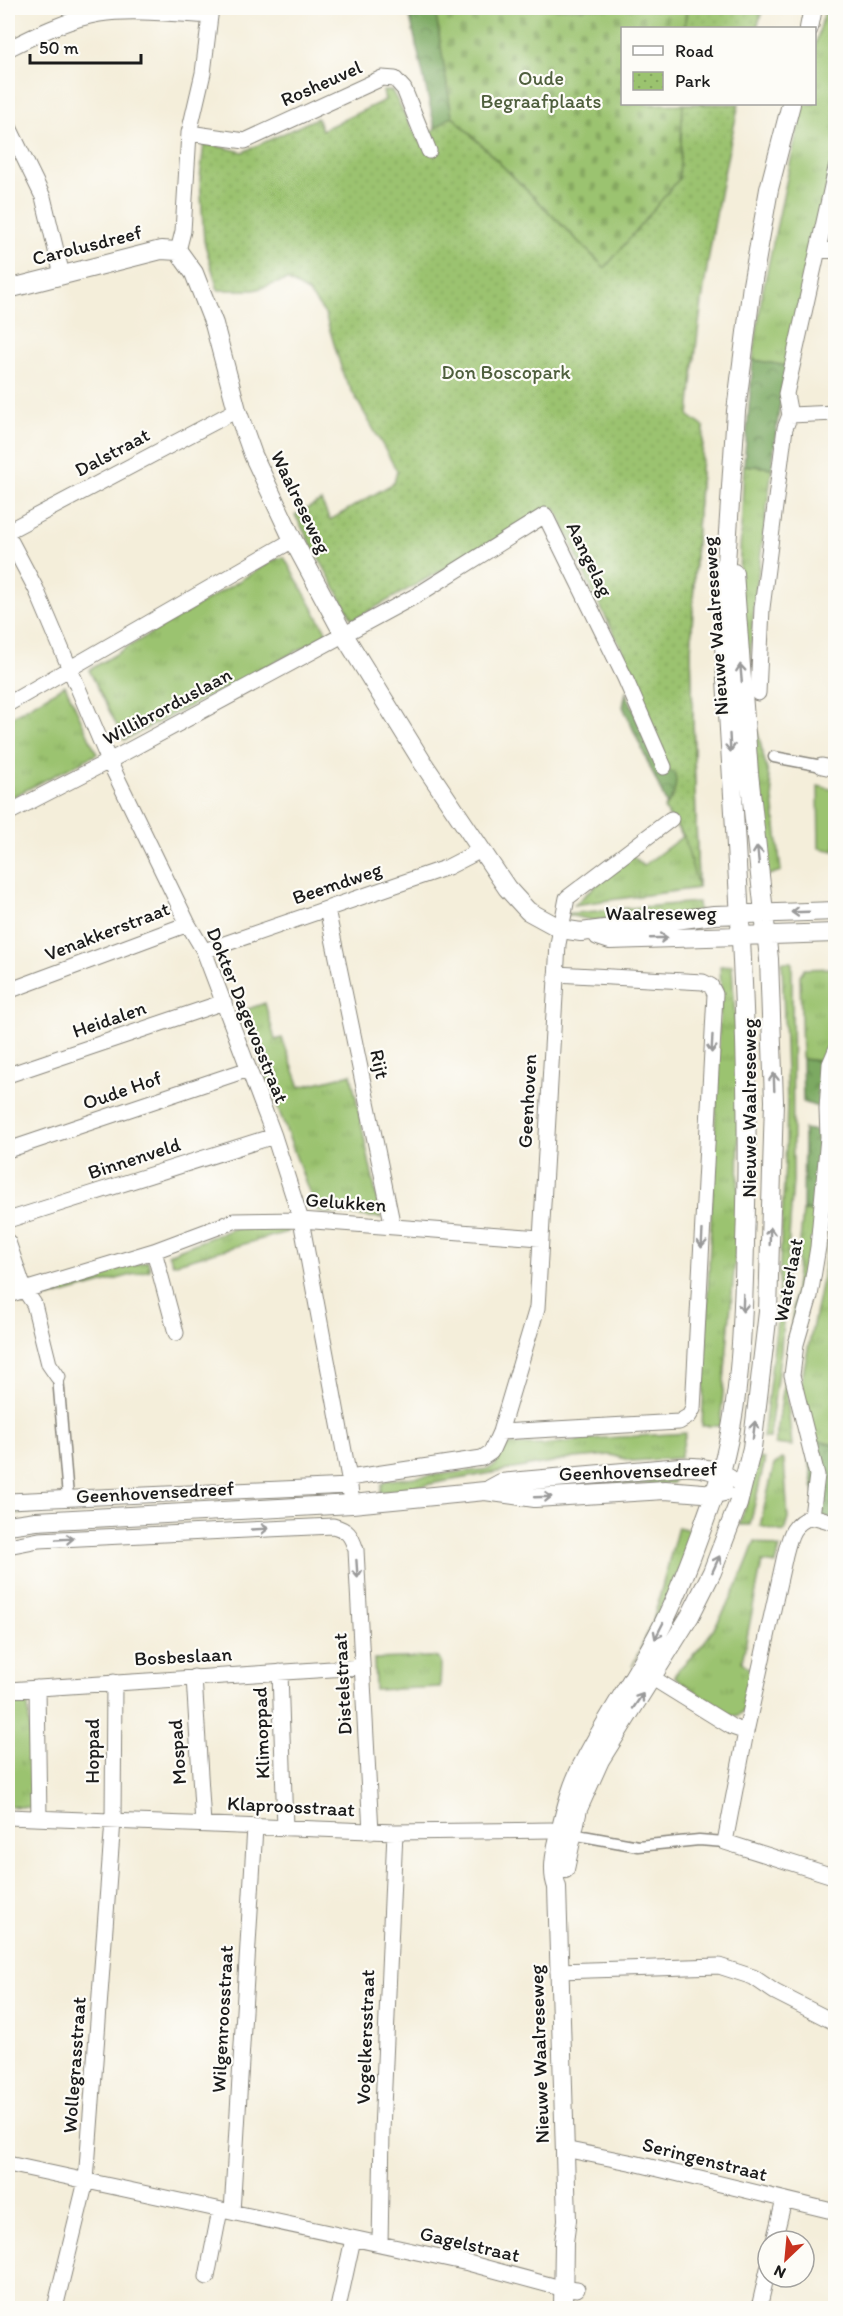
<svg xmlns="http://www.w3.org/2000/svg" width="843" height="2316" font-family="Itim,sans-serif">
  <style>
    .grass { fill: url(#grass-tufts); stroke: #5c7046; stroke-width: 1.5 }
    .forest { fill: url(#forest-crowns); stroke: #4c623f; stroke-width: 1.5 }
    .cemetery { fill: url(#cemetery-stones); stroke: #5c7046; stroke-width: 1.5 }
    .park { fill: url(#park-dots); stroke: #5c7046; stroke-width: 1.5 }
    .pitch { fill: #9bc36f; stroke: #5c7046; stroke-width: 1.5 }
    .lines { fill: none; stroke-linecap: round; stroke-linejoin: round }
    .pedestrian-casing { stroke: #88857b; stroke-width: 13 }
    .minor-casing { stroke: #88857b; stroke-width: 17 }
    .tertiary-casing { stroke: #88857b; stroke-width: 20 }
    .pedestrian { stroke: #fff; stroke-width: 10 }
    .minor { stroke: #fff; stroke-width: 15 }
    .tertiary { stroke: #fff; stroke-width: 18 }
    .oneway { stroke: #999 }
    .labels { text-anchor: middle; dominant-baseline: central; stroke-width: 4.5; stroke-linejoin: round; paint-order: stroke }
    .park-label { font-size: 20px; fill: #4f5f3d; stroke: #fdfcf7 }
    .street-label { font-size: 20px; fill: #1c1c1c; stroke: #fdfcf7 }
  </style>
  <defs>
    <pattern id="grass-tufts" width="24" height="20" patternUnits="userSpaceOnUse" patternTransform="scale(1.5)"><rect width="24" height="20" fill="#9bc36f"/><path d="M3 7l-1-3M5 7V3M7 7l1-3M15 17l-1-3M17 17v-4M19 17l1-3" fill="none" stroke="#85a760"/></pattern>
    <pattern id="forest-crowns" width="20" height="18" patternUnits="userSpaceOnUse" patternTransform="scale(1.5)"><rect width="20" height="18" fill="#7ca962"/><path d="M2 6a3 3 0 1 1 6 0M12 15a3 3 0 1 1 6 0" fill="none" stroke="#658950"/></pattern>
    <pattern id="cemetery-stones" width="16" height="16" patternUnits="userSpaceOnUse" patternTransform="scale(1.5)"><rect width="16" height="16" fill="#9bc36f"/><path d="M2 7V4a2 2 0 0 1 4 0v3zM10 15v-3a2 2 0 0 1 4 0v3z" fill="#85a760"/></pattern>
    <pattern id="park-dots" width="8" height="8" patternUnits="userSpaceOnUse" patternTransform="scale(1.5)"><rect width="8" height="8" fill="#9bc36f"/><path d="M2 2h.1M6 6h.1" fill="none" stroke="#85a760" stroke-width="1.8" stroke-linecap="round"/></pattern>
  </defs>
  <rect width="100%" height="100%" fill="#fdfcf7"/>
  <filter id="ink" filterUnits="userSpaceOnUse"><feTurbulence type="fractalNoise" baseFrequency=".0167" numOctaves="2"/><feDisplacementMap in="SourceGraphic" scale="12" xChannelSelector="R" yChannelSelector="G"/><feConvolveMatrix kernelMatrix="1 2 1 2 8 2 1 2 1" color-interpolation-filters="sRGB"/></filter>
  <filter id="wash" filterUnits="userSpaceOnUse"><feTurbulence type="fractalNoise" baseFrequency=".008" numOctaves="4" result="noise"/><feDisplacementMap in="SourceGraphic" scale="24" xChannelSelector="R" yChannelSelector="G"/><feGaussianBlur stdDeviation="1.35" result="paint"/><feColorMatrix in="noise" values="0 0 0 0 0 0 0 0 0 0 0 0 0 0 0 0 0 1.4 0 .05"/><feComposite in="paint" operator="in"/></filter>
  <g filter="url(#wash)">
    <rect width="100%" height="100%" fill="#f4eeda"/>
    <path class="grass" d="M826 8H835V150L788 366 753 360 762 294 803 104H814V49Z
      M704 427 695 557 691 653 698 888 574 905 631 854 643 866 683 836 664 809 674 794 640 685Z
      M744 465 772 468 754 606 750 659 751 706 772 790 781 871 766 876 738 595Z
      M284 557 327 633 318 640 124 740 89 670 276 559Z
      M65 685 97 754 8 799V719Z
      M698 902 699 913 592 920 563 914Z
      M782 962H792L793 1181 781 1349 769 1438H763L777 1321 786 1142 787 1100Z
      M732 965 739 1094 738 1227 720 1426H702L721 989 720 966Z
      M835 968V1044L826 1062 802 1059 800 975 804 969Z
      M265 1003 275 1040 282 1038 300 1087 351 1074 381 1218 320 1212 315 1208 242 1011Z
      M835 1167V1445L806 1438 801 1383 821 1285 832 1217Z
      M803 1211H819L790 1367 787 1396 792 1446 775 1444 789 1350Z
      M248 1223 285 1224 287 1232 173 1264 168 1254Z
      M148 1261 150 1270 48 1298 46 1292 132 1263 133 1265Z
      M686 1433 680 1458 632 1461 611 1455 575 1458 380 1493 382 1484 388 1480 488 1469 495 1465 503 1445H544L589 1439Z
      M759 1458 764 1459V1464L750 1525H739L754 1481Z
      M781 1459 784 1460 788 1519 784 1532 760 1526 774 1465Z
      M676 1472 673 1483 509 1489Z
      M35 1506V1511L8 1515V1508Z
      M678 1527 694 1531 688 1554 632 1667 653 1621Z
      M755 1541 780 1548 776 1564 762 1562 742 1662 753 1672 745 1709C741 1715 737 1717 729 1715L674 1676C681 1664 694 1656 702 1645 726 1615 742 1577 755 1541Z
      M430 1657 438 1658 441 1662 440 1687 375 1690 374 1659Z
      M28 1703 35 1808 8 1806V1704Z"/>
    <path class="forest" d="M408 8H435L452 116 605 268 679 179 683 104H712L704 151 707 190 704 201 685 210 631 268 613 281 600 283 566 280 546 274 536 268 527 258 484 191 468 175 442 159Z
      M753 360 788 366 779 410 772 468 744 465Z
      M626 692 657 762 675 774C678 787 674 795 667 805L623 707Z
      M802 1059 826 1062 823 1109 803 1102Z
      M804 1129 823 1132 819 1211H803Z
      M806 1438 835 1445V1519L818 1516Z"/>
    <path class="cemetery" d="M435 8H686L685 28H622V104H683L681 172 679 179 673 189 605 268 452 116Z"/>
    <path class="park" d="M686 8H763L757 28H685Z
      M383 91H392L419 141 452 116 605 268 679 179 683 104H739C715 207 698 311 689 416L704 427 695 557 691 653 698 888 684 836 664 809C673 799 678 788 675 774L657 762 637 690 640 685 590 586 555 507 353 620 295 515 321 501 330 520 394 483 397 471 344 377 325 314 308 292 287 280 254 290H218L204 241 200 179 204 143 243 152 317 118 322 130 385 100Z"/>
    <path class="pitch" d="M818 786 835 790V851L819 848Z"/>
  </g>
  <g filter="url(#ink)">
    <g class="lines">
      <g class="pedestrian-casing">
        <path id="pedestrian" d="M774 757 822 766
          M58 1377 68 1497
          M572 1834 638 1846 699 1840 725 1842"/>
      </g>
      <g class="minor-casing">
        <path id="minor" d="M8 49C35 35 68 19 99 14 134 9 174 14 210 16
          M8 125 43 197 62 275
          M189 133 245 141 382 78 395 79 404 89 429 151
          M818 249 836 251
          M178 251 183 231 189 133 203 73 211 8
          M790 415 836 413
          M8 531 237 410
          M8 536 36 589 109 761 188 924 204 951 274 1136 301 1220 349 1478 352 1504
          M758 693 762 608 785 428 790 415 786 394 836 168
          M8 704 293 540
          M822 766 836 769
          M8 813 109 761 419 594 545 515 625 678 664 767
          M327 909 393 1227
          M204 951 448 867 481 850
          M8 991 188 924
          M8 1075 224 1002
          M8 1150 249 1069
          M8 1220 274 1136
          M8 1242 24 1289 34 1304 49 1364 58 1377
          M154 1251 176 1333
          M8 1295 154 1251 234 1221 301 1220 540 1238
          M500 1432 679 1422 689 1416 693 1409 715 994 711 986 703 982 556 974
          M349 1478 482 1458 491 1452 500 1432 537 1308 558 944 567 898 671 819
          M8 1501 350 1486
          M812 1516 817 1475 792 1375 796 1344 810 1296 818 1247 828 1137 827 1109 830 1064 836 1050
          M812 1516C792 1524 790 1535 785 1555L746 1732 725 1842 836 1877
          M812 1516 836 1523
          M8 1546 39 1540 333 1526C348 1530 351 1535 356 1550L371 1832
          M280 1672 285 1828
          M643 1672 732 1727 746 1732
          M194 1677 203 1824
          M37 1688 39 1818
          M8 1690 362 1667
          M8 1817 395 1832 551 1830
          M558 1971 719 1966 753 1977 775 1992 836 2023
          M564 2149 634 2163 836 2212
          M8 2164 468 2263 557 2287 577 2289
          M232 2212 255 1827
          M774 2241 784 2200
          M380 2244 382 2131 395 1832
          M207 2277 220 2210
          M55 2308 86 2181 113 1821 114 1682
          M338 2308 353 2239
          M759 2308 768 2269"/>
      </g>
      <g class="tertiary-casing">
        <path id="tertiary" d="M809 28 813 8
          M8 289 161 250 178 251 194 273 214 324 237 410 253 455 293 540 344 635 423 763 507 888 528 911 561 929 581 932 714 915 836 911
          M598 936 610 940 836 933
          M490 1489 501 1483 521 1481 681 1467C698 1466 715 1469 730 1479
          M8 1525 36 1521 352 1504 485 1491 535 1498 665 1490 715 1494 724 1492
          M565 1869 578 1809 600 1760 690 1616 712 1572 738 1504 752 1448 768 1312 774 1101 769 959 749 773 734 573
          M563 2308 564 2242 567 2220 557 1887C551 1872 555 1853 559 1837 565 1810 572 1782 586 1758 610 1712 640 1670 663 1624 683 1583 698 1540 713 1498 741 1417 743 1328 745 1243 752 1043 735 843 724 644V593L736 411 752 285 769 189 791 104"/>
      </g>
      <use href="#pedestrian" class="pedestrian"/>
      <use href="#minor" class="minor"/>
      <use href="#tertiary" class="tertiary"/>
    </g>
    <defs><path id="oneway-shaft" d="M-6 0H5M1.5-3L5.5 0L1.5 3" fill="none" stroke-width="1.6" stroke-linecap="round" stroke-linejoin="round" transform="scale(1.5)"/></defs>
    <g class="oneway">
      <use href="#oneway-shaft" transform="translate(741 673) rotate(-95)"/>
      <use href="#oneway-shaft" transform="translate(730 743) rotate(87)"/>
      <use href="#oneway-shaft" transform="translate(758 855) rotate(-96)"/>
      <use href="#oneway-shaft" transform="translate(800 912) rotate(178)"/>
      <use href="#oneway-shaft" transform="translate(659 938) rotate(-2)"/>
      <use href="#oneway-shaft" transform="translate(712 1044) rotate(93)"/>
      <use href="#oneway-shaft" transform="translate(774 1082) rotate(-92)"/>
      <use href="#oneway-shaft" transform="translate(770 1236) rotate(-88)"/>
      <use href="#oneway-shaft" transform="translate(702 1239) rotate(93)"/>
      <use href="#oneway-shaft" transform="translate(743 1303) rotate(92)"/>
      <use href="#oneway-shaft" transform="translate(754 1430) rotate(-83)"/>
      <use href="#oneway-shaft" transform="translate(543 1497) rotate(-2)"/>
      <use href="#oneway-shaft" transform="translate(260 1529) rotate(-3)"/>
      <use href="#oneway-shaft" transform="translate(65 1539) rotate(-3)"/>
      <use href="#oneway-shaft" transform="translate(716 1564) rotate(-66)"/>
      <use href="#oneway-shaft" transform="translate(357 1569) rotate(86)"/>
      <use href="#oneway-shaft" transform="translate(659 1631) rotate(117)"/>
      <use href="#oneway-shaft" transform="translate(638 1701) rotate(-56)"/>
    </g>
  </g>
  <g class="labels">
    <g class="park-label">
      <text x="541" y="78">Oude<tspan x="541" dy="23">Begraafplaats</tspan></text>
      <text x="506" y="372">Don Boscopark</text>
    </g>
    <g class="street-label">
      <text transform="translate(321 83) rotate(-24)">Rosheuvel</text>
      <text transform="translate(87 245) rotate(-14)">Carolusdreef</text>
      <text transform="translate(112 452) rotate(-28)">Dalstraat</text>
      <text transform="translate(301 502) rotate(64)">Waalreseweg</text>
      <text transform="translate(590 559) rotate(64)">Aangelag</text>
      <text transform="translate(715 626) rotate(-94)">Nieuwe Waalreseweg</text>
      <text transform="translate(167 706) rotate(-28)">Willibrorduslaan</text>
      <text transform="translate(337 883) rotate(-19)">Beemdweg</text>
      <text x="661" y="913">Waalreseweg</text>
      <text transform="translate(107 931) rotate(-21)">Venakkerstraat</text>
      <text transform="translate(248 1015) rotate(68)">Dokter Dagevosstraat</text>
      <text transform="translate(109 1019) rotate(-19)">Heidalen</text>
      <text transform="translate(380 1064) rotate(78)">Rijt</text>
      <text transform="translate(122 1090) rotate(-19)">Oude Hof</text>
      <text transform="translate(527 1101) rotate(-87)">Geenhoven</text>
      <text transform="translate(749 1108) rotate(-90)">Nieuwe Waalreseweg</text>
      <text transform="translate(134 1158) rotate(-18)">Binnenveld</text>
      <text transform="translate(346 1202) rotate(4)">Gelukken</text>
      <text transform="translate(788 1280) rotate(-79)">Waterlaat</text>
      <text transform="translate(638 1471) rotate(-2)">Geenhovensedreef</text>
      <text transform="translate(155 1492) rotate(-3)">Geenhovensedreef</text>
      <text transform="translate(183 1656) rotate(-3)">Bosbeslaan</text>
      <text transform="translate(342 1684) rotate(-93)">Distelstraat</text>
      <text transform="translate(261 1733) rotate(-92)">Klimoppad</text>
      <text transform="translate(92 1751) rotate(-90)">Hoppad</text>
      <text transform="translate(177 1752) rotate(-94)">Mospad</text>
      <text transform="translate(291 1806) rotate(3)">Klaproosstraat</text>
      <text transform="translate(222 2019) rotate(-87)">Wilgenroosstraat</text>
      <text transform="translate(365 2037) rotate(-88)">Vogelkersstraat</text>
      <text transform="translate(539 2054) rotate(-92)">Nieuwe Waalreseweg</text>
      <text transform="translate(74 2065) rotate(-86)">Wollegrasstraat</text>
      <text transform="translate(705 2159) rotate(14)">Seringenstraat</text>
      <text transform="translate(470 2244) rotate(13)">Gagelstraat</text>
    </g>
  </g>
  <rect width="843" height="2316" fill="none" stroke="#fdfcf7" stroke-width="30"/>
  <rect x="621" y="27" width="195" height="78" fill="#fdfcf7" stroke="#a3a29f" stroke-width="1.5"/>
  <rect x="633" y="46" width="30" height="9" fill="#ffffff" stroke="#a3a29f" stroke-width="1.5"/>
  <text x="675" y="57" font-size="18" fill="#1c1c1c">Road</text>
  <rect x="633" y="72" width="30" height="18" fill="url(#park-dots)" stroke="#a3a29f" stroke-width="1.5"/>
  <text x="675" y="87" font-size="18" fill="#1c1c1c">Park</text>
  <g transform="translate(786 2259) rotate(206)"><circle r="28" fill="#fdfcf7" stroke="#a3a29f" stroke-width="1.5"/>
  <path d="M0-4.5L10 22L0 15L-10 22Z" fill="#c8321e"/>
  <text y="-9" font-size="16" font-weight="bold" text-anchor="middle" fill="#1c1c1c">N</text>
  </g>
  <path d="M30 54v9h111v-9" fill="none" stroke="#1c1c1c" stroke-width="3"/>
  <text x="39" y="54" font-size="18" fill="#1c1c1c" stroke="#fdfcf7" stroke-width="4.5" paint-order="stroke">50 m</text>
</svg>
